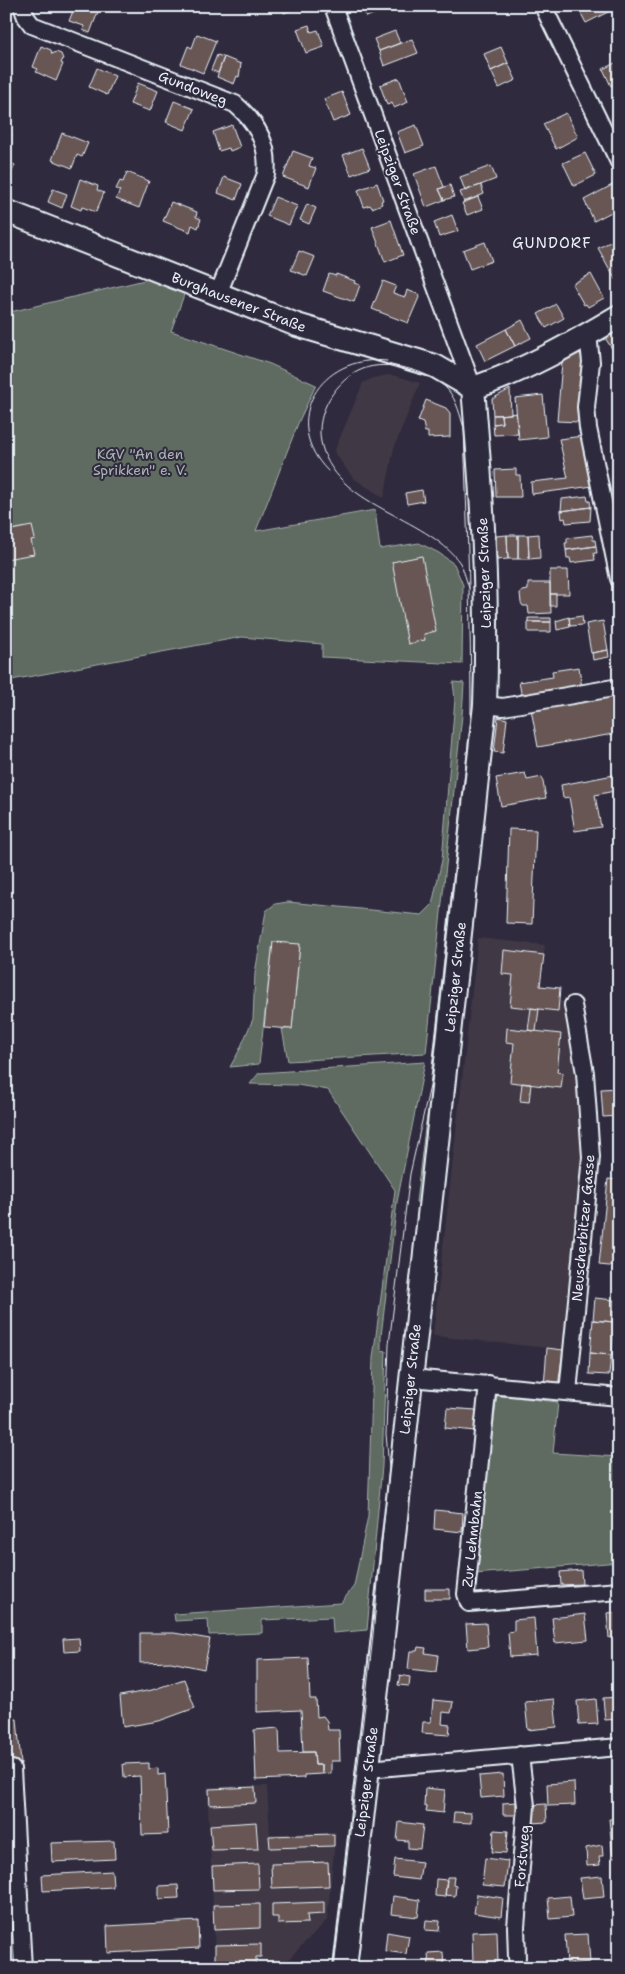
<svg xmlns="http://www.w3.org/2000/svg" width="625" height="1974" font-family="'Shantell Sans',sans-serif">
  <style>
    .built { fill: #403844 }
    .green { fill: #5e6b60; stroke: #a3aeac }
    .building { fill: #685755; stroke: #e8f1f8 }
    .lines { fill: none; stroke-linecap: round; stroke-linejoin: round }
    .street-casing { stroke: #e8f1f8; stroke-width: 20 }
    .secondary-casing { stroke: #e8f1f8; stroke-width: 26 }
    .street { stroke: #2f2a3d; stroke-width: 16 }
    .secondary { stroke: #2f2a3d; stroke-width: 22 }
    .tram { stroke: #e8f1f8; stroke-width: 1 }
    .labels { text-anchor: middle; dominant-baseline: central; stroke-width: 4; stroke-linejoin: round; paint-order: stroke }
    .street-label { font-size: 14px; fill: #e8f1f8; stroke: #2f2a3d }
    .park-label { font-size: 14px; fill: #aab5b4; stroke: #2f2a3d }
    .neighbourhood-label { font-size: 15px; letter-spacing: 1px; fill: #e8f1f8; stroke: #2f2a3d }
  </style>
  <rect width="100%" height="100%" fill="#2f2a3d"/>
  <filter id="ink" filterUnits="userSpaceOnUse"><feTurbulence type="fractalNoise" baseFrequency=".02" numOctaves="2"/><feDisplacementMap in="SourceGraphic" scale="10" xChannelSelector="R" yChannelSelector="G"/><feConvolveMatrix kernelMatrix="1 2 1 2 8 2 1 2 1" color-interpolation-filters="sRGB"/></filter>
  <g filter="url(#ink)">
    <path class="built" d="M387 375 397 376 420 383 394 448 384 498 353 478 334 452 363 383 373 378Z
      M478 938 545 945 540 985 560 988 559 1001 568 1002 580 1096 583 1152 567 1350 434 1336 433 1335Z
      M267 1786 270 1834 336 1832 327 1920 280 1968H216L207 1787Z"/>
    <path class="green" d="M153 278 185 292 171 331 270 364 316 385 299 421 256 531 375 510 380 549 419 543 439 553 454 564 463 585 462 664 322 657V644L242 637 6 681V313Z
      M453 682 464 683 462 715 426 1053 288 1061 282 1029H292L300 945 273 942 259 1064 230 1067 239 1051 253 1019 255 973 266 911 275 904 288 902 422 915 432 905 442 860 455 699Z
      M425 1062 397 1202 381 1336V1350L386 1351 382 1466 367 1630 333 1633 332 1617 262 1620V1633L209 1635 208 1619 175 1621 174 1614 341 1603 354 1586 368 1516 373 1358 395 1190 328 1090 297 1085 250 1084 259 1073Z
      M430 1098 433 1099 422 1202H416L425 1128Z
      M497 1395 558 1402 553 1453 619 1457V1562L475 1574Z"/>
    <path class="building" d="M75 6H93L99 9 90 33 83 30 84 26 69 21Z
      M282 6H302L284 13Z
      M362 6H386L387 9 366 17Z
      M577 6H607L610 11 586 23Z
      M309 25 311 32 318 30 324 47 306 53 297 29Z
      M395 31 400 43 379 51 374 39Z
      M197 34 216 41 203 73 181 64 188 46 192 48Z
      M412 39 418 53 384 66 379 51Z
      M41 46 51 50 52 54 56 52 61 54 63 59 61 63 63 64 56 81 36 72 38 69 33 67Z
      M501 47 508 63 491 71 484 54Z
      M217 55 224 57 218 73 211 70Z
      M224 57 241 64 239 77 237 76 234 84 217 77Z
      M619 61V83L611 86 603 69Z
      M508 63 516 80 499 88 491 71Z
      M97 68 115 76 107 95 89 87Z
      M399 78 408 102 394 108 392 103 387 105 380 85Z
      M138 83 158 91 150 111 130 104Z
      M342 92 351 115 333 122 324 99Z
      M174 101 194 109 185 130 166 122Z
      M566 113 578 137 556 149 543 124Z
      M232 125 240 147 230 151 229 148 219 151 213 132Z
      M416 125 424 146 405 153 397 132Z
      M6 130 10 131 8 134 12 135 6 153Z
      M62 133 88 143 82 157 77 155 72 168 52 160Z
      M362 148 370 168 351 175 343 155Z
      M293 151 312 158 309 166 316 168 309 187 283 177Z
      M585 153 596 175 574 186 563 163Z
      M6 161 15 165 7 183 6 182Z
      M436 166 444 187 439 189 444 200 426 207 414 174Z
      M491 166 496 179 465 191 460 177Z
      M127 172 149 181 139 208 116 199 120 190 116 189 120 181 123 182Z
      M224 177 242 184 236 200 218 193Z
      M80 179 98 186 97 190 104 193 96 212 82 207 81 210 71 206Z
      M377 183 383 200 381 201 382 204 372 208 370 205 364 207 358 190Z
      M614 184 619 194V208L594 221 584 200Z
      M450 185 454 197 444 200 439 189Z
      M481 185 484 194 464 202 460 192Z
      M53 189 67 194 62 208 48 202Z
      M275 197 297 206 289 225 267 216Z
      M478 197 483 209 467 215 462 203Z
      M171 202 197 212 196 217 201 219 198 228 192 225 190 232 163 221Z
      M307 204 316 208 309 224 300 220Z
      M452 215 458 231 439 237 434 222Z
      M391 220 403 255 385 262 372 227Z
      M616 239 619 245V278L615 279 598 248Z
      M485 242 492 261 470 269 463 250Z
      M299 251 315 257 307 276 291 270Z
      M329 274 336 276V274L355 281 354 283 360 285 354 302 323 291Z
      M591 274 604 298 588 307 586 304 584 305 572 284Z
      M383 281 396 286 393 293 405 297 407 290 420 295 408 323 372 309Z
      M556 304 564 318 546 328 538 314Z
      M522 320 531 338 515 346 506 329Z
      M506 329 515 346 485 361 477 344Z
      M616 331 619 335V350L615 353 605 338Z
      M580 353 583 360 578 422 557 421 562 362Z
      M510 389 511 414 493 415 492 399Z
      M543 395 547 437 519 440 515 398Z
      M426 400 446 408 450 413V437L428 438V432H425L423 423 418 421Z
      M516 413 518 434 494 435 493 424 502 423 501 415Z
      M493 415H501L502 423 493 424Z
      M583 436 593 486 532 494 531 482 568 478 559 439Z
      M516 469V475H520L521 497H496L495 470Z
      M422 490 424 501 407 504 405 493Z
      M587 496 588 501H590L591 507 561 511 562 499Z
      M591 507 590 521 566 523 565 518 562 519 561 511Z
      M32 526 35 539 31 540 34 554 6 559V531Z
      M539 534 540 558 529 559 528 535Z
      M507 535 508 559 497 560 496 536Z
      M507 535H518V559H508Z
      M518 535H528L529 559H518Z
      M592 535 593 540H595L596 546 566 550 565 543H567V538Z
      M596 546 597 553H594L595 560 571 563 570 558H567L566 550Z
      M422 556 436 631 424 634 425 640 408 644 392 562Z
      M550 570H568L569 594H550Z
      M528 583H550L551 613 529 614 528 606H523L521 603 520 593 523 591 528 590Z
      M550 594H556V606H550Z
      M582 616 583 625 570 626 569 618Z
      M569 617 570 627 557 630 556 621Z
      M528 618H551V622H528Z
      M603 621 608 650 591 653 586 624Z
      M528 622H551V632H528Z
      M608 650 609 657 593 660 592 653Z
      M579 667 582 689 522 698 519 682 553 677 552 671Z
      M619 693V733L538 747 531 709Z
      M498 717 507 719 503 753 494 752Z
      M525 773 527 780 542 777 546 798 501 806 496 778Z
      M619 774V790L595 795 601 827 575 831 569 797 563 798 561 785Z
      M509 829 536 830 532 924 506 923Z
      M273 942 300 944 292 1029 264 1027Z
      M504 950 544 955 540 986 560 988 558 1011 510 1006 513 975 502 974Z
      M531 1008 539 1009 536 1031 528 1030Z
      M507 1028 561 1034 557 1072 563 1073 561 1088 510 1082 514 1043 506 1042Z
      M522 1083 531 1084 529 1102 520 1101Z
      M619 1088V1116L603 1117 601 1089Z
      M608 1179 619 1180V1267L599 1265Z
      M595 1298 614 1300 613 1322 593 1320Z
      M593 1320 615 1322 612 1355 590 1353Z
      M547 1348 563 1350 558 1387 544 1386Z
      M590 1353 611 1355 609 1375 589 1374Z
      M447 1408 476 1410 475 1431 445 1428Z
      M435 1510 463 1513 462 1532 434 1529Z
      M581 1570 582 1584 561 1585 560 1572Z
      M425 1589H450V1599H425Z
      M619 1612V1637L609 1638 607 1613Z
      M585 1614 588 1640 555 1643 552 1618Z
      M534 1618 537 1655 510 1657 508 1632 514 1631V1620Z
      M486 1623 488 1647 468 1649 466 1624Z
      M140 1633H174L210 1639 204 1669 171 1662 140 1663Z
      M79 1638 80 1651 64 1652 63 1639Z
      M418 1647 426 1648 425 1653 438 1655 436 1672 408 1669 410 1651H417Z
      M308 1658 310 1699H316L317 1717 323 1716 327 1721 328 1730H339L340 1761H331V1773L322 1774V1765H315L314 1752H303L301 1710 257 1712V1660Z
      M400 1675 410 1677 409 1686 398 1685Z
      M184 1679 195 1708 159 1721 123 1727 120 1696 152 1690Z
      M619 1697V1719L605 1720 603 1698Z
      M554 1699 557 1727 528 1730 525 1702Z
      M596 1699 598 1724 579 1725 577 1701Z
      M433 1700 453 1702 451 1713 443 1712 442 1724 450 1725 449 1735 422 1733 423 1722H431Z
      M17 1719 21 1764 6 1765V1750H10L6 1720Z
      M279 1728 280 1753 314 1752 315 1765H322V1774L304 1775V1778L256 1780 254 1730Z
      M149 1763V1769L158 1768V1775L165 1774 168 1834 142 1835 140 1776 124 1777 123 1764Z
      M503 1774 504 1796 481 1798 479 1776Z
      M574 1782 575 1805 548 1806 547 1784Z
      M255 1787 256 1803 210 1805 209 1789Z
      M425 1788 445 1790 443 1813 426 1811 427 1807 424 1806Z
      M516 1802V1815H503V1803Z
      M546 1804 547 1822 532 1823 530 1805Z
      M454 1812 471 1813V1823L453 1822Z
      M609 1819H619V1857L613 1858Z
      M256 1822 258 1849 212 1850 210 1825Z
      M399 1822 423 1825 420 1849 408 1848V1841L397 1840Z
      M494 1830 508 1831 506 1853 492 1852Z
      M334 1834V1846L270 1848 269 1836Z
      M114 1841 115 1859 52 1862 51 1843Z
      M602 1845 603 1856H599L600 1865 587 1866 586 1848Z
      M485 1858 508 1861 505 1887 482 1885Z
      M395 1859 422 1862 419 1880 393 1877Z
      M328 1862 329 1886 272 1888 271 1864Z
      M258 1864 259 1889 213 1890 212 1866Z
      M112 1871 113 1887 43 1891 42 1875Z
      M602 1876 604 1897 583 1899 580 1878Z
      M447 1877H454L453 1885 456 1886 455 1896 445 1895Z
      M436 1879 447 1880 445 1897 435 1896Z
      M178 1885 179 1898 159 1899V1886Z
      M477 1894 503 1898 501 1917 474 1913Z
      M393 1896 420 1900 418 1917 391 1914Z
      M570 1896 572 1917 550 1919 548 1898Z
      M324 1902V1914L307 1915 308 1923 278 1924V1917H272V1904Z
      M260 1904V1928L214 1930 213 1905Z
      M426 1920 440 1921 439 1931 425 1930Z
      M198 1921 199 1948 108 1953 107 1926Z
      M497 1931 498 1962 473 1963 472 1932Z
      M387 1932 409 1936 406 1954 385 1951Z
      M588 1934 590 1962 567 1964 565 1935Z
      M261 1944V1957H256V1964H253V1968H215V1945Z
      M443 1952 444 1968H429L428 1953Z
      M545 1964V1968H522L521 1965Z"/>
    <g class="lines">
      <g class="street-casing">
        <path id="street" d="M22 6 26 17 32 25 235 104C256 122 270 145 266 174L218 294
          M333 6 473 388
          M543 6 619 162
          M588 334 591 362 586 407 588 428 619 579
          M485 705 503 707 619 687
          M411 1378 619 1397
          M488 1384 466 1594 469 1603 619 1591
          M568 1392 591 1157 585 1073 573 1005
          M368 1769 619 1747
          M6 1770 12 1769 23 1968
          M517 1958 516 1927 526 1806 520 1755"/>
      </g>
      <g class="secondary-casing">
        <path id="secondary" d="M6 211 297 325 435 366 473 388
          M473 388C524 371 572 344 619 316
          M345 1968 382 1645 485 705C489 600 482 493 473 388"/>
      </g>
      <use href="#street" class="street"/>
      <use href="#secondary" class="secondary"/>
      <path class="tram" d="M328 471C279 422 320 353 387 361
        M334 1968 372 1645 389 1468 386 1434 389 1344 410 1174 430 1086 471 718C471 622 467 525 464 428 460 415 457 401 448 390 431 371 387 359 363 369 336 379 315 413 321 442 335 508 425 514 460 563 464 570 466 580 469 588"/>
    </g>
  </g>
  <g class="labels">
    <g class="street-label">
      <text transform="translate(193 88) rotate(21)">Gundoweg</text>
      <text transform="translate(398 182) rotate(70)">Leipziger Straße</text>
      <text transform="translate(239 302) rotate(21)">Burghausener Straße</text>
      <text transform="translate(484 573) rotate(-92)">Leipziger Straße</text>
      <text transform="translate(455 977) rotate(-84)">Leipziger Straße</text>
      <text transform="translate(583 1228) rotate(-85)">Neuscherbitzer Gasse</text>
      <text transform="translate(410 1379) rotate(-84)">Leipziger Straße</text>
      <text transform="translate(472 1539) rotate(-84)">Zur Lehmbahn</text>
      <text transform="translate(366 1782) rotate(-83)">Leipziger Straße</text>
      <text transform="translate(522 1856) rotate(-85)">Forstweg</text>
    </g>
    <g class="park-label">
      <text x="140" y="454">KGV "An den<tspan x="140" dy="16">Sprikken" e. V.</tspan></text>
    </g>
    <g class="neighbourhood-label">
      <text x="552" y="243">GUNDORF</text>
    </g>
  </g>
  <rect width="625" height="1974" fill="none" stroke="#2f2a3d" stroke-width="25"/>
  <rect x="12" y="12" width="600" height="1949" fill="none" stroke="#e8f1f8" stroke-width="2" filter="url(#ink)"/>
</svg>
